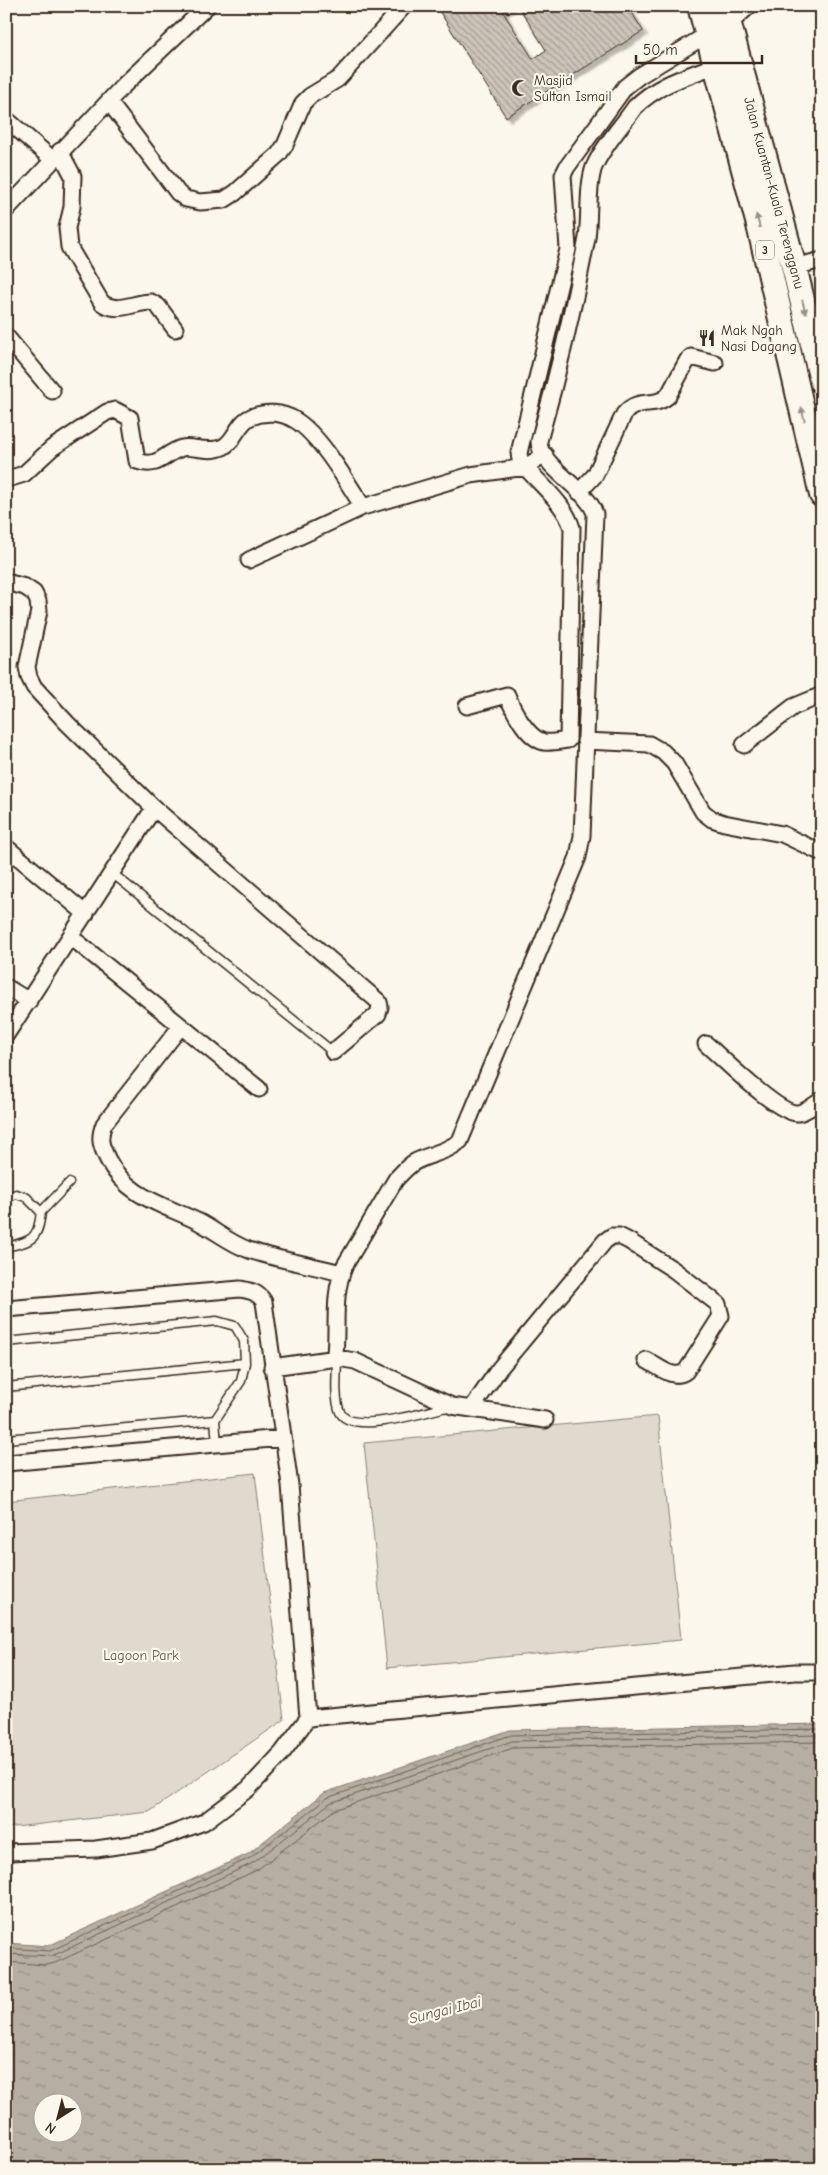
<svg xmlns="http://www.w3.org/2000/svg" width="828" height="2175" font-family="'Comic Neue',sans-serif">
  <style>
    .green { fill: #dfd9ce; stroke: #8d8276 }
    .water { fill: url(#water-ripples); stroke: #85796d; fill-rule: evenodd }
    .lines { fill: none; stroke-linecap: round; stroke-linejoin: round }
    .shore { stroke: #6c5f53; stroke-width: 1 }
    .building { fill: url(#building-back-hatch); stroke: #3b2a1e; filter: url(#shadow) }
    .service-casing { stroke: #3b2a1e; stroke-width: 11 }
    .minor-casing { stroke: #3b2a1e; stroke-width: 19 }
    .trunk-casing { stroke: #3b2a1e; stroke-width: 28 }
    .service { stroke: #fbf7ec; stroke-width: 8 }
    .minor { stroke: #fbf7ec; stroke-width: 15 }
    .trunk { stroke: #fbf7ec; stroke-width: 24 }
    .oneway { fill: #9b9085 }
    .labels { text-anchor: middle; dominant-baseline: central; stroke-width: 4.5; stroke-linejoin: round; paint-order: stroke }
    .shield { fill: #fbf7ec; stroke: #75685c; stroke-width: 1 }
    .shield-label { font-size: 12px; font-weight: bold; fill: #3b2a1e }
    .poi-label { font-size: 14px; fill: #3b2a1e; stroke: #fbf7ec; text-anchor: start }
    .street-label { font-size: 14px; fill: #3b2a1e; stroke: #fbf7ec }
    .park-label { font-size: 14px; fill: #64564a; stroke: #fbf7ec }
    .water-label { font-size: 15px; font-style: italic; fill: #605246; stroke: #fbf7ec }
  </style>
  <defs>
    <pattern id="water-ripples" width="26" height="14" patternUnits="userSpaceOnUse" patternTransform="scale(1.25)"><rect width="26" height="14" fill="#b6aea2"/><path d="M2 4q2-2 4 0t4 0M15 11q2-2 4 0t4 0" fill="none" stroke="#958e83"/></pattern>
    <pattern id="building-back-hatch" width="6" height="6" patternUnits="userSpaceOnUse" patternTransform="scale(1.25)"><rect width="6" height="6" fill="#ccc4b9"/><path d="M-1 5l2 2M0 0l6 6M5-1l2 2" fill="none" stroke="#a79f96"/></pattern>
    <filter id="shadow"><feDropShadow dx="4.5" dy="4.5" stdDeviation="1" flood-color="#0004"/></filter>
  </defs>
  <rect width="100%" height="100%" fill="#fbf7ec"/>
  <filter id="ink" filterUnits="userSpaceOnUse"><feTurbulence type="fractalNoise" baseFrequency=".02" numOctaves="2"/><feDisplacementMap in="SourceGraphic" scale="10" xChannelSelector="R" yChannelSelector="G"/><feConvolveMatrix kernelMatrix="1 2 1 2 8 2 1 2 1" color-interpolation-filters="sRGB"/></filter>
  <g filter="url(#ink)">
    <path class="green" d="M658 1416 681 1640 387 1668 364 1443Z
      M255 1473 284 1720 149 1812 6 1828V1501Z"/>
    <path class="water" d="M822 1724V2169H6V1943L48 1946 248 1854 324 1793 510 1730ZM42 2102H72V2132H42Z"/>
    <g class="lines">
      <path class="shore" d="M6 1948 50 1951 250 1858 327 1798 511 1735 822 1729
        M6 1954 52 1956 253 1863 330 1803 512 1741 822 1735
        M6 1962 47 1965 55 1963 257 1870 334 1810 513 1748 822 1742"/>
    </g>
    <path class="building" d="M436 6H512L503 12 533 59 546 50 518 6H628L643 31 506 117Z"/>
    <g class="lines">
      <g class="service-casing">
        <path id="service" d="M112 873 333 1052
          M6 1198 16 1194 26 1197 41 1212C38 1240 32 1241 6 1247
          M41 1212 69 1183
          M6 1342 217 1321 235 1326 244 1341 245 1363 241 1381 215 1420
          M337 1358C337 1374 334 1397 340 1412 350 1436 430 1411 450 1406
          M6 1387 245 1363
          M6 1439 215 1420 217 1444"/>
      </g>
      <g class="minor-casing">
        <path id="minor" d="M729 24 749 6
          M109 102 178 193 186 199 200 202 224 200 235 193 279 154 285 145 303 103 310 96 338 79 404 6
          M6 119 52 159
          M60 151 73 176 72 207 67 228 69 247 102 303C118 314 134 302 151 302L158 306 175 329
          M6 210 123 86 207 6
          M794 267 822 260
          M6 336 52 391
          M6 477 11 478 24 474 52 448 107 412 115 410 130 418 137 461C159 469 164 453 182 448 191 445 208 454 223 447 235 441 238 422 251 417 265 411 282 412 295 420 320 435 347 482 363 507
          M579 492 595 475 624 414C639 396 653 409 668 396L687 361 691 357 715 363
          M249 560 363 507 471 475 525 467 545 455
          M6 582 25 587 34 593 38 601 39 611 27 667 29 677 34 687 67 723 154 808 379 1002 380 1007 378 1014 333 1052
          M467 706 507 695C513 710 527 738 544 742 551 743 560 741 568 740L572 528C565 504 541 485 525 467L520 460 519 453 568 249 563 175 567 167 625 87 639 76 708 34
          M585 741 649 744 663 752 674 763 703 812 712 819 724 823 782 834 822 853
          M744 745 793 707 822 695
          M6 847 86 914
          M71 937 259 1089
          M6 987 29 1001
          M181 1026 104 1124C98 1139 101 1146 108 1160 128 1198 163 1204 199 1222 216 1231 231 1244 249 1250 279 1260 311 1265 341 1273
          M6 1035 154 808
          M706 1044C722 1058 779 1115 798 1113 806 1112 815 1104 822 1100
          M6 1309 240 1289C251 1291 258 1292 264 1302L290 1485 308 1718 282 1753 248 1789 204 1822 152 1841 96 1849 6 1852
          M337 1358 335 1354C338 1323 332 1295 345 1265L396 1179C401 1174 407 1167 413 1163 428 1154 446 1153 460 1141L578 857 582 836 595 514C589 490 538 465 539 441 558 374 574 307 587 238 590 217 587 186 594 167 603 146 622 126 635 107 658 84 686 77 716 65
          M272 1367 337 1358 355 1361 452 1406 545 1420
          M472 1408 499 1369 605 1241 612 1236H619L629 1241 674 1270 718 1304 721 1316 686 1371C674 1381 658 1366 646 1360
          M6 1463 282 1438
          M308 1718 795 1672H822"/>
      </g>
      <g class="trunk-casing">
        <path id="trunk" d="M700 6 759 225 822 495
          M724 6 794 267 822 381"/>
      </g>
      <use href="#service" class="service"/>
      <use href="#minor" class="minor"/>
      <use href="#trunk" class="trunk"/>
    </g>
    <defs><path id="oneway-solid" d="M-6-.8H1V-3.2L6.5 0L1 3.2V.8H-6Z" transform="scale(1.25)"/></defs>
    <g class="oneway">
      <use href="#oneway-solid" transform="translate(758 221) rotate(-105)"/>
      <use href="#oneway-solid" transform="translate(804 307) rotate(76)"/>
      <use href="#oneway-solid" transform="translate(803 414) rotate(-103)"/>
    </g>
  </g>
  <defs>
    <g id="mosque-bare" transform="scale(1.35)"><path d="M3.5-4.9A6 6 0 1 0 3.5 4.9A5 5 0 1 1 3.5-4.9Z" fill="#3b2a1e" stroke="#fbf7ec" stroke-width="2.5" paint-order="stroke"/></g>
    <g id="restaurant-bare" transform="scale(1.35)"><path d="M-5-6h1v4h1v-4h1v4h1v-4h1v5L-1.5 .5V6h-2V.5L-5-1ZM5-6V6H3V1.5H1.5Q1.5-4 5-6Z" fill="#3b2a1e" stroke="#fbf7ec" stroke-width="2.5" paint-order="stroke"/></g>
  </defs>
  <g fill-rule="evenodd">
    <use href="#mosque-bare" x="520" y="88"/>
    <use href="#restaurant-bare" x="707" y="338"/>
  </g>
  <g class="labels">
    <rect class="shield" x="756" y="240.5" width="18" height="19" rx="4"/>
    <g class="shield-label">
      <text x="765" y="250">3</text>
    </g>
    <g class="poi-label">
      <text x="534" y="80">Masjid<tspan x="534" dy="16">Sultan Ismail</tspan></text>
      <text x="721" y="330">Mak Ngah<tspan x="721" dy="16">Nasi Dagang</tspan></text>
    </g>
    <g class="street-label">
      <text transform="translate(774 193) rotate(75)">Jalan Kuantan-Kuala Terengganu</text>
    </g>
    <g class="park-label">
      <text x="141" y="1655">Lagoon Park</text>
    </g>
    <g class="water-label">
      <text transform="translate(445 2010) rotate(-14)">Sungai Ibai</text>
    </g>
  </g>
  <rect width="828" height="2175" fill="none" stroke="#fbf7ec" stroke-width="25"/>
  <rect x="12" y="12" width="803" height="2150" fill="none" stroke="#3b2a1e" stroke-width="2" filter="url(#ink)"/>
  <g transform="translate(58 2118) rotate(216)"><circle r="24" fill="#fbf7ec" stroke="#aea59a"/>
  <path d="M0-4L9 19L0 12L-9 19Z" fill="#3b2a1e"/>
  <text y="-8" font-size="14" font-weight="bold" text-anchor="middle" fill="#3b2a1e">N</text>
  </g>
  <path d="M636 55v8h126v-8" fill="none" stroke="#3b2a1e" stroke-width="2.5"/>
  <text x="643" y="55" font-size="15" fill="#3b2a1e" stroke="#fbf7ec" stroke-width="4" paint-order="stroke">50 m</text>
</svg>
